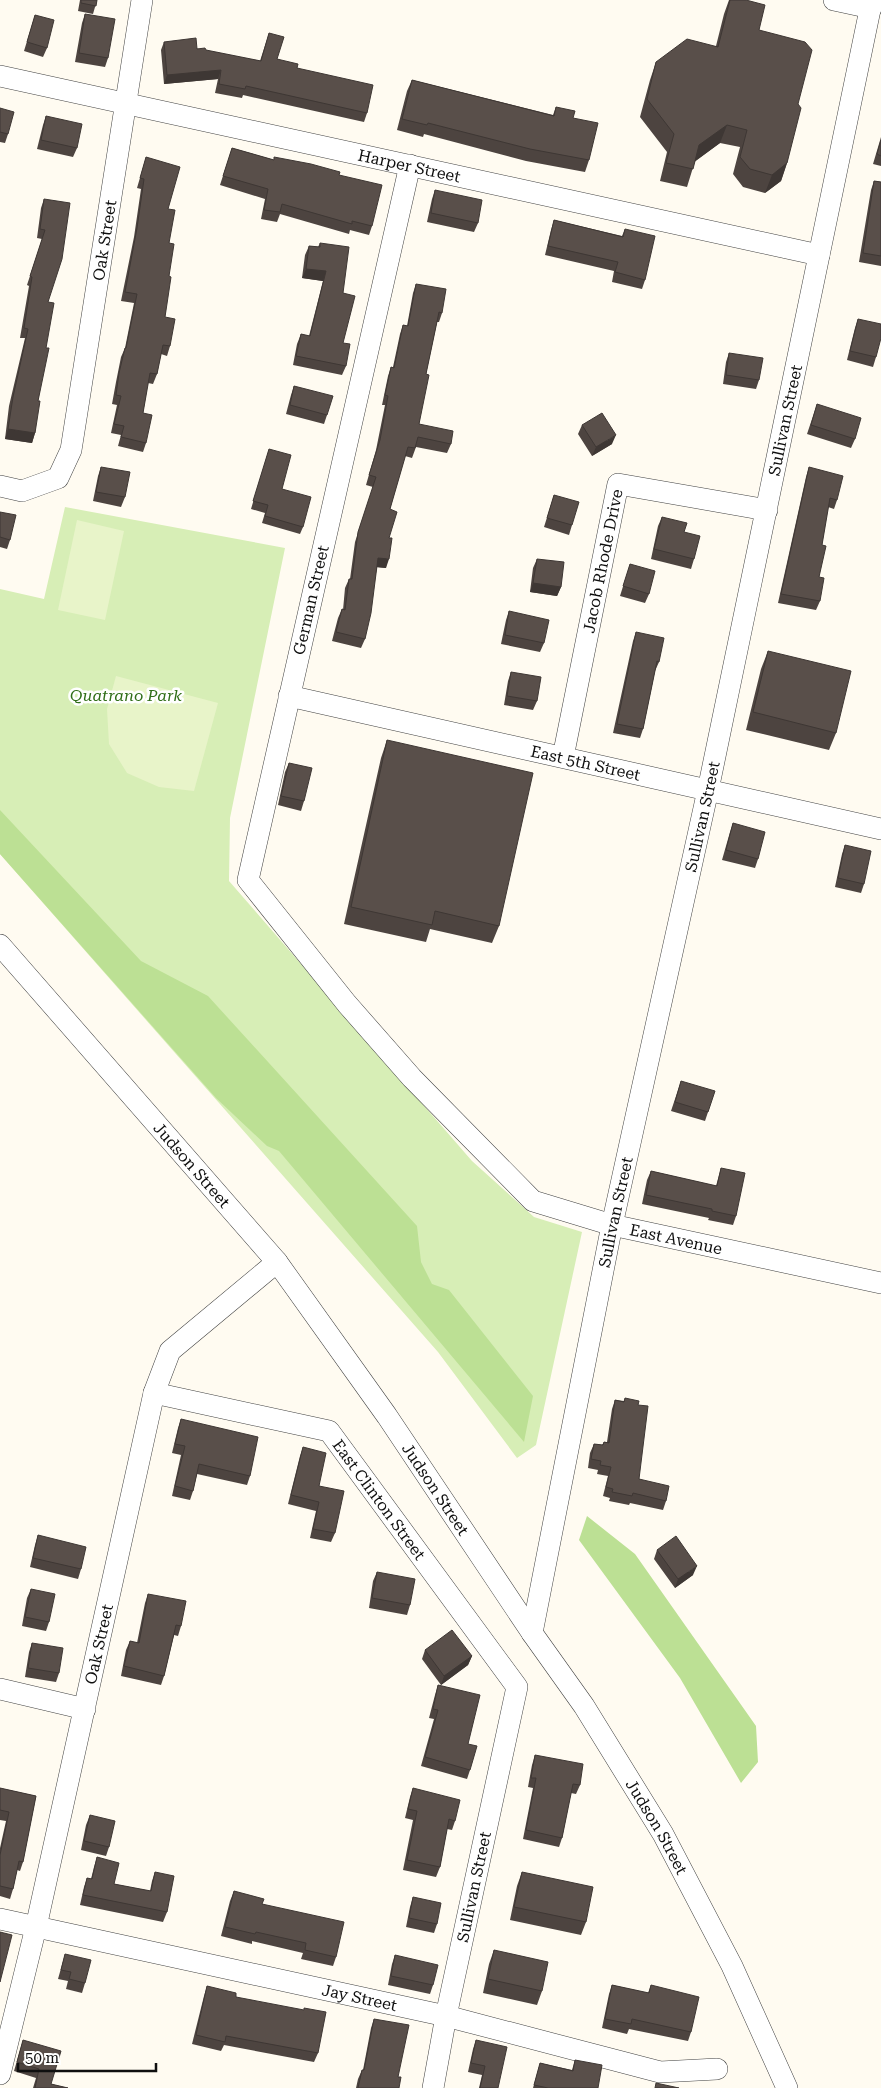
<svg xmlns="http://www.w3.org/2000/svg" width="881" height="2088" font-family="'Roboto Serif',serif">
  <style>
    .green { fill: #d7eeb6 }
    .forest { fill: #bce094 }
    .pitch { fill: #e8f4c9 }
    .lines { fill: none; stroke-linecap: round; stroke-linejoin: round }
    .minor-casing { stroke: #424242; stroke-width: 22 }
    .minor { stroke: #fff; stroke-width: 21 }
    .wall { fill: #4d4440 }
    .shaded-wall { fill: #3e3734 }
    .building { fill: #594f4a; stroke: #3e3734 }
    .labels { text-anchor: middle; dominant-baseline: central; stroke-width: 5; stroke-linejoin: round; paint-order: stroke }
    .street-label { font-size: 16px; fill: #0f0f0f; stroke: #fff }
    .park-label { font-size: 16px; font-style: italic; fill: #306e18; stroke: #fff }
  </style>
  <rect width="100%" height="100%" fill="#fffbf1"/>
  <path class="green" d="M65 507 285 548 230 818 229 881 472 1161 534 1217 582 1232 536 1445 517 1458 438 1352 0 854V589L44 599Z"/>
  <path class="forest" d="M0 810 141 961 208 996 417 1226 421 1262 432 1284 449 1290 533 1396 524 1442 279 1151 267 1146 216 1098 0 854Z
    M587 1516 635 1554 756 1726 758 1762 741 1783 680 1678 579 1540Z"/>
  <path class="pitch" d="M77 520 124 531 105 620 58 610Z
    M116 676 218 703 194 791 159 787 127 773 109 744 107 709Z"/>
  <g class="lines">
    <g class="minor-casing">
      <g id="minor">
        <path d="M834 0 871 8"/>
        <path id="s1" d="M0 76 819 255"/>
        <path id="s2" d="M410 165 248 880 347 1004 412 1078 533 1201 612 1225 881 1283"/>
        <path id="s3" d="M0 486 22 491 58 478 71 450 142 0"/>
        <path id="s4" d="M289 696 881 829"/>
        <path id="s5" d="M563 757 618 484 767 510"/>
        <path id="s6" d="M0 945 277 1262 387 1416 532 1633 584 1706 663 1834 732 1966 787 2088"/>
        <path id="s7" d="M154 1393 329 1431 517 1687 446 2016 433 2088"/>
        <path id="s8" d="M532 1633 612 1225 708 790 872 0"/>
        <path d="M0 1689 85 1709"/>
        <path id="s9" d="M0 1919 446 2016 660 2072 717 2069"/>
        <path id="s10" d="M0 2074 36 1927 154 1393 170 1351 277 1262"/>
      </g>
    </g>
    <use href="#minor" class="minor"/>
  </g>
  <path class="wall" d="M80 0H97L93 14 78 11Z
    M729 0H746L759 30 798 104 787 163 781 181 765 193 743 187 733 174 740 147 720 143 695 161 687 187 660 181 667 152 640 117 650 80 656 62 716 46 724 14Z
    M85 14 108 58 105 67 75 62 82 23Z
    M35 15 47 48 43 57 24 51Z
    M269 33 277 59 297 68 367 113 364 122 243 95 242 98 215 93 218 79 164 84 161 50 164 42 260 61Z
    M412 80 553 115 556 107 573 118 589 160 585 172 526 161 424 134 423 137 397 130 407 91Z
    M0 108 8 134 5 143 0 142Z
    M46 116 77 148 73 157 37 149 43 125Z
    M881 137V166L873 164Z
    M232 148 274 160 339 175 372 226 369 235 350 230 349 234 280 214 277 222 261 219 265 199 220 185Z
    M146 157 168 209 169 243V276L165 317 170 346 167 356 161 354 157 374 153 384 148 383 143 413 146 443 143 452 118 446 121 435 111 433 117 405 112 404 116 382 121 357 125 348 134 303 121 301 134 237 141 189 137 188Z
    M874 181 881 182V266L859 262 871 190Z
    M435 190 478 223 474 232 427 222 432 199Z
    M44 199 48 302 46 348 38 401 35 433 32 443 5 439 9 406 25 338H20L29 286 27 285 42 239 37 238 41 208Z
    M554 220 622 236 625 229 645 280 642 289 612 282 614 271 545 255 551 230Z
    M320 243 343 293V343L346 366 342 375 293 365 297 344 301 334 309 336 323 281 302 278 305 255 309 246 318 247Z
    M416 284 442 313 439 322H437L426 374 419 424 451 444 447 453 416 447 412 458 405 456 390 509 386 568 377 567 365 639 361 648 332 641 338 618 342 609 343 610 345 588 349 579H350L355 542 373 487 366 485 376 450 385 405H382L388 376 391 367H393L400 334 403 325 407 326 413 293Z
    M858 319 876 357 873 367 847 360 855 328Z
    M729 353 759 380 756 389 723 384 726 362Z
    M294 386 327 415 324 424 286 414 291 395Z
    M817 404 855 439 851 448 807 434Z
    M582 425 612 444 592 456 578 434Z
    M269 449 282 489 303 527 300 534 262 523 265 513 251 509Z
    M101 467 125 497 121 507 93 501 98 476Z
    M809 467 837 500 834 509 828 507 822 545 819 577 820 601 816 610 778 603 806 477Z
    M554 495 572 525 569 535 544 527Z
    M0 512 10 540 7 549 0 547Z
    M662 517 684 532 694 559 691 569 651 559 658 526Z
    M537 559 561 587 557 596 530 592 533 568Z
    M630 564 649 594 645 603 620 596Z
    M509 611 544 643 540 652 501 644 506 620Z
    M636 632 659 662 655 671 643 729 640 738 613 733 633 641Z
    M768 651 836 733 829 750 746 730 761 669Z
    M511 672 537 701 533 710 504 705 508 681Z
    M387 740 499 926 492 943 430 929 426 942 344 924 381 758Z
    M289 763 304 801 301 811 278 805 285 772Z
    M733 823 758 859 755 868 722 860 730 832Z
    M845 845 864 884 861 893 835 887 842 854Z
    M681 1081 708 1112 705 1121 671 1111Z
    M721 1168 736 1216 733 1225 708 1220 709 1218 642 1204 647 1180 651 1171 716 1186Z
    M625 1398 638 1405 639 1479 666 1501 663 1510 630 1503 629 1505 609 1501 610 1498 603 1496 608 1476 597 1474 598 1470 588 1468 590 1453 594 1444 602 1445 604 1442H607L612 1409 615 1400 624 1401Z
    M181 1419 250 1476 247 1485 197 1474 193 1491 190 1500 172 1496 181 1455 172 1453 178 1428Z
    M303 1447 319 1486 335 1533 331 1542 310 1538 316 1511 288 1504 300 1456Z
    M38 1535 81 1569 78 1579 30 1567 35 1545Z
    M657 1550 693 1575 675 1588 654 1559Z
    M377 1572 410 1605 407 1615 369 1608 373 1581Z
    M31 1589 49 1622 46 1631 22 1626 27 1598Z
    M148 1594 181 1626 178 1636 174 1635 164 1676 161 1685 121 1676 126 1650 130 1641 137 1643 145 1603Z
    M32 1643 59 1673 56 1682 25 1677 29 1652Z
    M425 1650 472 1656 468 1665 441 1685 422 1659Z
    M438 1685 470 1770 467 1779 421 1766 434 1719 429 1718 435 1695Z
    M535 1755 580 1785 576 1794 571 1793 562 1838 559 1847 523 1839 533 1788 528 1787 532 1765Z
    M0 1788 36 1796 23 1862 20 1871 17 1870 13 1889 10 1899 0 1896V1848L6 1821 0 1820Z
    M413 1788 455 1821 452 1830 447 1829 440 1867 436 1877 403 1870 413 1820 405 1818 410 1797Z
    M90 1815 109 1847 106 1856 81 1850 86 1825Z
    M97 1857 114 1884 150 1891 152 1881 155 1872 167 1912 163 1922 80 1905 84 1887 87 1878 91 1879 94 1867Z
    M522 1872 586 1922 581 1935 510 1920 517 1886Z
    M234 1891 262 1904 336 1957 333 1966 301 1959 303 1953 252 1941V1944L221 1936 230 1901Z
    M413 1897 437 1924 434 1933 406 1927 410 1907Z
    M494 1950 542 1991 537 2005 483 1993 489 1964Z
    M65 1954 85 1983 82 1993 66 1989 68 1981 58 1979Z
    M395 1955 433 1985 430 1994 388 1985 392 1964Z
    M612 1985 648 1993 651 1985 691 2032 688 2041 629 2029 627 2034 602 2028 609 1994Z
    M207 1986 236 1997 318 2053 314 2062 224 2045 221 2051 192 2044 204 1996Z
    M374 2019 398 2077 399 2088H356L358 2079 362 2070H363L371 2028Z
    M23 2040 51 2084 68 2088H33L36 2078 14 2071Z
    M476 2040 498 2088H479L482 2075 468 2072 473 2049Z
    M575 2060 598 2088H533L540 2063 572 2070Z"/>
  <path class="shaded-wall" d="M221 70 218 79 164 84 167 75Z
    M727 125 720 143 693 163 699 145Z
    M787 163 781 181 765 193 772 175Z
    M306 269 326 271 323 281 302 278Z
    M8 429 35 433 32 443 5 439Z
    M616 435 612 444 592 456 596 447Z
    M378 558 389 559 386 568 375 567Z
    M533 583 561 587 557 596 530 592Z
    M697 1566 693 1575 675 1588 678 1579Z
    M472 1656 468 1665 441 1685 444 1676Z"/>
  <path class="building" d="M81 0H97L96 6 81 3Z
    M730 0H746L765 5 759 30 805 42 812 50 798 104 801 108 787 163 772 175 750 169 740 157 747 130 727 125 699 145 693 169 666 163 674 134 647 99 656 62 687 39 718 47Z
    M85 14 115 19 108 58 79 53Z
    M35 15 54 20 47 48 27 42Z
    M269 33 284 37 277 59 298 64 297 68 373 85 367 113 246 86 245 89 219 84 221 70 167 75 164 42 196 38 197 49 205 48 206 50 261 61Z
    M412 80 554 116 556 107 575 111 573 118 598 123 589 160 530 149 428 123 427 125 402 119Z
    M0 108 14 112 8 134 0 132Z
    M46 116 82 124 77 148 41 140Z
    M881 140V156L877 154Z
    M232 148 274 160V157L311 164 340 172 339 175 382 185 372 226 352 221V224L282 204 280 212 264 210 268 189 223 176Z
    M146 157 180 167 168 209 175 210 169 243 174 244 169 276 171 277 165 317 175 319 170 346 163 345 157 374 150 373 143 413 152 415 146 443 121 437 124 426 114 424 121 396 116 395 119 373 125 348H126L137 294 125 292 137 228 144 179 140 178Z
    M874 181 881 182V256L863 253Z
    M435 190 482 200 478 223 431 213Z
    M44 199 70 203 62 259 48 302 54 303 46 348H49L38 401H40L35 433 8 429 13 397 28 329 24 328 32 277 30 276 45 230 40 229Z
    M554 220 623 237 625 229 655 236 645 280 615 272 618 262 548 246Z
    M320 243 349 247 343 293 355 296 343 343 350 344 346 366 296 356 301 334 310 336 326 271 306 269 309 246 320 247Z
    M416 284 446 289 442 313 439 312 426 374 429 375 419 424 453 431 451 444 418 437 415 448 408 447 390 509 397 512 389 538H392L389 559 378 558 371 613 365 639 336 632 342 609 345 610 349 579H352L358 532 376 477 369 475 380 440 388 396 385 395 391 367 394 368 403 325 408 326Z
    M858 319 881 324V338L876 357 850 351Z
    M729 353 763 358 759 380 726 375Z
    M294 386 333 396 327 415 290 405Z
    M817 404 861 418 855 439 811 425Z
    M602 413 616 435 596 447 582 425Z
    M269 449 291 455 282 489 311 497 303 527 265 516 268 505 253 501Z
    M101 467 130 472 125 497 96 492Z
    M809 467 843 476 837 500 830 498 822 545 826 546 819 577 824 578 820 601 781 594Z
    M554 495 579 502 572 525 547 518Z
    M0 512 16 515 10 540 0 537Z
    M662 517 687 523 684 532 700 536 694 559 654 549Z
    M537 559 564 562 561 587 533 583Z
    M630 564 655 571 649 594 623 586Z
    M509 611 549 620 544 643 505 635Z
    M636 632 664 638 659 662 657 661 643 729 617 724Z
    M768 651 851 671 836 733 753 712Z
    M511 672 541 677 537 701 507 696Z
    M387 740 533 773 499 926 435 911 432 925 351 907Z
    M289 763 312 768 304 801 281 796Z
    M733 823 765 832 758 859 726 850Z
    M845 845 871 851 864 884 838 878Z
    M681 1081 715 1091 708 1112 675 1102Z
    M721 1168 745 1173 736 1216 712 1211V1209L646 1195 651 1171 717 1186Z
    M625 1398 639 1401 638 1405 648 1406 639 1479 669 1486 666 1501 633 1493 632 1496 612 1492 613 1489 606 1487 611 1467 600 1465 601 1461 591 1459 594 1444 603 1445 604 1442 609 1443 615 1400 624 1402Z
    M181 1419 258 1437 250 1476 199 1464 193 1491 175 1486 185 1446 175 1444Z
    M303 1447 326 1453 319 1486 344 1491 335 1533 313 1529 319 1502 291 1495Z
    M38 1535 86 1547 81 1569 33 1558Z
    M676 1536 697 1566 678 1579 657 1550Z
    M377 1572 415 1579 410 1605 372 1598Z
    M31 1589 55 1594 49 1622 25 1617Z
    M148 1594 186 1601 181 1626 176 1625 164 1676 124 1666 130 1641 139 1643Z
    M452 1630 472 1656 444 1676 425 1650Z
    M32 1643 63 1648 59 1673 28 1668Z
    M438 1685 480 1695 468 1744 477 1746 470 1770 425 1757 438 1710 433 1709Z
    M535 1755 583 1764 580 1785 573 1784 562 1838 526 1830 536 1778H531Z
    M0 1788 36 1796 23 1862 19 1861 13 1889 0 1886V1855L9 1812 0 1810Z
    M413 1788 460 1800 455 1821 449 1819 440 1867 407 1860 417 1811 408 1809Z
    M90 1815 115 1821 109 1847 84 1841Z
    M97 1857 119 1863 114 1884 151 1891 155 1872 174 1876 167 1912 83 1895 87 1878 92 1879Z
    M522 1872 593 1887 586 1922 514 1907Z
    M234 1891 264 1899 262 1904 344 1922 336 1957 305 1950 306 1943 256 1932 255 1934 225 1927Z
    M413 1897 441 1903 437 1924 409 1918Z
    M0 1932 12 1935 0 1982Z
    M494 1950 548 1962 542 1991 488 1979Z
    M65 1954 91 1960 85 1983 69 1979 71 1972 61 1970Z
    M395 1955 438 1965 433 1985 391 1976Z
    M612 1985 649 1993 651 1985 699 1997 691 2032 632 2019 631 2024 605 2019Z
    M207 1986 236 1993V1997L304 2010V2008L326 2012 318 2053 226 2036 225 2042 196 2035Z
    M374 2019 409 2025 398 2077H401L399 2088H358L362 2070H364Z
    M23 2040 61 2051 51 2084 68 2088H35L39 2069 17 2062Z
    M476 2040 507 2047 498 2088H480L485 2066 471 2063Z
    M575 2060 602 2065 598 2088H548L534 2085 540 2063 573 2071Z
    M656 2083 679 2088H655Z"/>
  <g class="labels">
    <g class="street-label">
      <text stroke="none"><textPath href="#s1" startOffset="419">Harper Street</textPath></text>
      <text stroke="none"><textPath href="#s3" startOffset="304">Oak Street</textPath></text>
      <text stroke="none"><textPath href="#s8" startOffset="1239">Sullivan Street</textPath></text>
      <text stroke="none"><textPath href="#s5" startOffset="200">Jacob Rhode Drive</textPath></text>
      <text transform="translate(311 600) rotate(-77)">German Street</text>
      <text stroke="none"><textPath href="#s4" startOffset="304">East 5th Street</textPath></text>
      <text stroke="none"><textPath href="#s8" startOffset="834">Sullivan Street</textPath></text>
      <text stroke="none"><textPath href="#s6" startOffset="292">Judson Street</textPath></text>
      <text stroke="none"><textPath href="#s8" startOffset="429">Sullivan Street</textPath></text>
      <text stroke="none"><textPath href="#s2" startOffset="1311">East Avenue</textPath></text>
      <text stroke="none"><textPath href="#s6" startOffset="698">Judson Street</textPath></text>
      <text stroke="none"><textPath href="#s7" startOffset="264">East Clinton Street</textPath></text>
      <text stroke="none"><textPath href="#s10" startOffset="441">Oak Street</textPath></text>
      <text stroke="none"><textPath href="#s6" startOffset="1102">Judson Street</textPath></text>
      <text transform="translate(474 1887) rotate(-78)">Sullivan Street</text>
      <text stroke="none"><textPath href="#s9" startOffset="368">Jay Street</textPath></text>
    </g>
    <g class="park-label">
      <text x="126" y="695">Quatrano Park</text>
    </g>
  </g>
  <path d="M18 2063v8h138v-8" fill="none" stroke="#0f0f0f" stroke-width="2.5"/>
  <text x="25" y="2063" font-size="15" fill="#0f0f0f" stroke="#ffffff" stroke-width="4" paint-order="stroke">50 m</text>
</svg>
